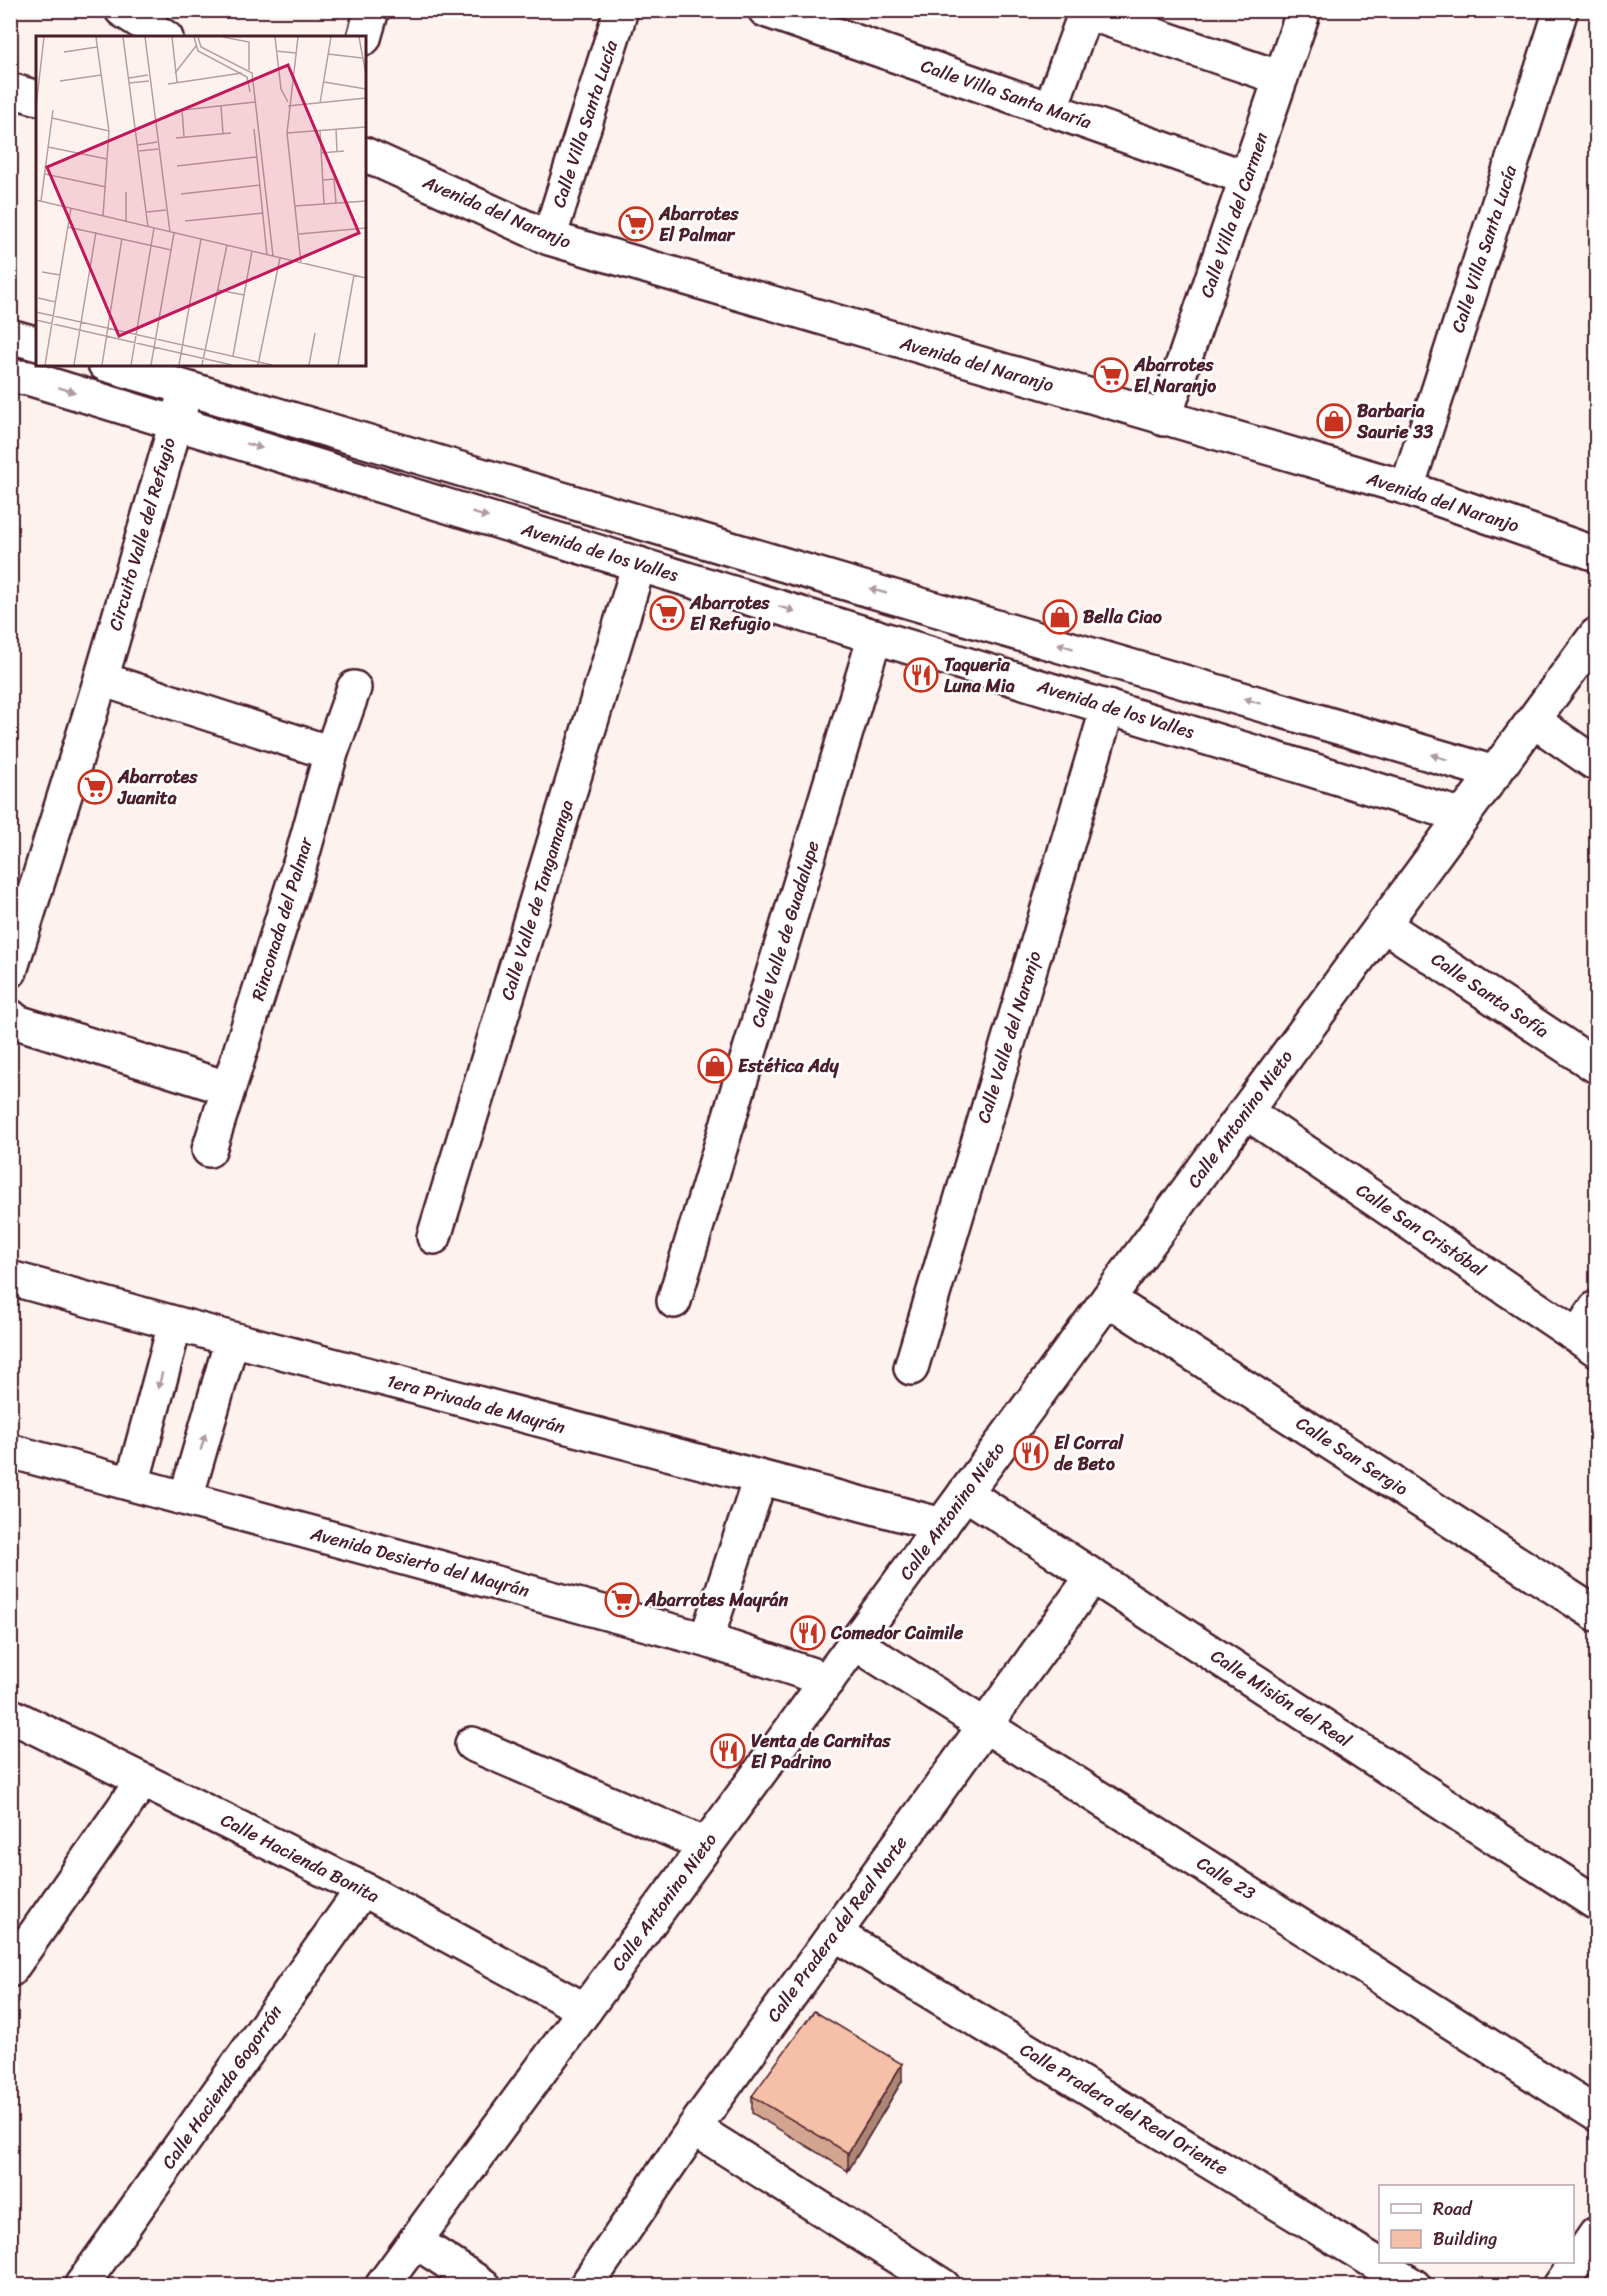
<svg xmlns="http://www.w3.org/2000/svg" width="1607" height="2296" font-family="Sriracha,sans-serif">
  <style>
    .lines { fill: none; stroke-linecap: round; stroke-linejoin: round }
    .minor-casing { stroke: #4a1f2b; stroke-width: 38 }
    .tertiary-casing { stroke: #4a1f2b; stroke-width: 38 }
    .secondary-casing { stroke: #4a1f2b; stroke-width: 38 }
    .minor { stroke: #fff; stroke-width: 33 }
    .tertiary { stroke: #fff; stroke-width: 33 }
    .secondary { stroke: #fff; stroke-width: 33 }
    .wall { fill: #d3a590; stroke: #4a1f2b; stroke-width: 1.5 }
    .shaded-wall { fill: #ac8675; stroke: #4a1f2b; stroke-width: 1.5 }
    .building { fill: #f5c0a7; stroke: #4a1f2b; stroke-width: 1.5 }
    .oneway { fill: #ae9aa0 }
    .labels { text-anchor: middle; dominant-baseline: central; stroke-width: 5; stroke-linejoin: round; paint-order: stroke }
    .street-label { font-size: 18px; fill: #4a1f2b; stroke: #fff }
    .poi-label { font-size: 18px; font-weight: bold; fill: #4a1f2b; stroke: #fff; text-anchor: start }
    .inset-road { fill: none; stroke: #b59e9f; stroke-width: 1.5 }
    .view { fill: #c2185b; fill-opacity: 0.15; stroke: #c2185b; stroke-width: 3 }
    .inset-edge { fill: none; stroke: #4a1f2b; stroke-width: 3 }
  </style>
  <rect width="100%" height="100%" fill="#fdf2ed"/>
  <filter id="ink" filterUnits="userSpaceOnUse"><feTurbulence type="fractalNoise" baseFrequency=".0167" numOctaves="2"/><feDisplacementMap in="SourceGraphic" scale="12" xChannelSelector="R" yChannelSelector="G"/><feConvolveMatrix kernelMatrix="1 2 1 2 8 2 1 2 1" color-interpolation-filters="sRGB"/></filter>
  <g filter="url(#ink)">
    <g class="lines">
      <g class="minor-casing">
        <path id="minor" d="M122 10 166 38
          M765 10 1247 178
          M364 38 372 10
          M10 90 38 98
          M1050 110 1085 14 1095 15 1281 78
          M364 154 549 238 1407 488 1596 554
          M549 238 621 10
          M1164 419 1304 10
          M1407 488 1561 10
          M101 679 331 753
          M1534 721 1596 764
          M1384 925 1596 1066
          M10 971 101 679 186 389
          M10 1016 17 1022 227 1088
          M1246 1112 1596 1349
          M209 1150 301 860 331 753 354 688
          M434 1237 639 564
          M10 1278 232 1339 942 1525
          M1108 1299 1596 1614
          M674 1301 875 636
          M1577 1336 1596 1308
          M911 1368 1108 707
          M10 1451 706 1640 828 1680
          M132 1484 175 1324
          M965 1493 1596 1903
          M186 1498 232 1339
          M706 1640 760 1479
          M855 1643 1596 2114
          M10 1715 363 1889 585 2010
          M472 1744 706 1845
          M834 1933 1414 2286
          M10 1970 143 1780
          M694 2128 943 2286
          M81 2286 363 1889
          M586 2286 694 2128 1093 1576"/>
      </g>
      <g class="tertiary-casing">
        <path id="tertiary" d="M10 336 38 344
          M105 364C567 504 1032 636 1495 773
          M10 376 28 378C507 522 985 669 1463 816
          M415 2241 484 2286
          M1560 2286 1596 2234"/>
      </g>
      <g class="secondary-casing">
        <path id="secondary" d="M382 2286 1596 635"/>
      </g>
      <use href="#minor" class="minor"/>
      <use href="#tertiary" class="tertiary"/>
      <use href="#secondary" class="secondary"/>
    </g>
    <path class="wall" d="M902 2081 848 2171 752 2113V2096Z"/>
    <path class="shaded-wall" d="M902 2064V2081L848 2171V2153Z"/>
    <path class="building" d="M814 2011 902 2064 848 2153 752 2096Z"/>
    <defs><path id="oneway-solid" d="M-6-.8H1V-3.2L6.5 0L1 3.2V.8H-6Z" transform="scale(1.5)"/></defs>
    <g class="oneway">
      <use href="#oneway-solid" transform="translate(67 390) rotate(17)"/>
      <use href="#oneway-solid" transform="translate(254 446) rotate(17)"/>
      <use href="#oneway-solid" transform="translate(480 515) rotate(17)"/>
      <use href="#oneway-solid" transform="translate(878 591) rotate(-164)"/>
      <use href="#oneway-solid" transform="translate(787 609) rotate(17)"/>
      <use href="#oneway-solid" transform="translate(1065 646) rotate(-163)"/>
      <use href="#oneway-solid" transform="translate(1252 701) rotate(-163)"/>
      <use href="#oneway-solid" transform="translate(1439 757) rotate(-163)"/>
      <use href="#oneway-solid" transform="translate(160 1381) rotate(105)"/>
      <use href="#oneway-solid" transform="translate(203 1442) rotate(-74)"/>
    </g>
  </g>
  <defs>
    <g id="supermarket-ring" transform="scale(1.725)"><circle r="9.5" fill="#fff" stroke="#c8321e" stroke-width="1.5"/><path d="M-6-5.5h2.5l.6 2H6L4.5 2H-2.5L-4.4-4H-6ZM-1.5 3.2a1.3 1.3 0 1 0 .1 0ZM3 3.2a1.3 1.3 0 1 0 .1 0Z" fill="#c8321e"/></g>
    <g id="shop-ring" transform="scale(1.725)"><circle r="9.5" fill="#fff" stroke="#c8321e" stroke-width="1.5"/><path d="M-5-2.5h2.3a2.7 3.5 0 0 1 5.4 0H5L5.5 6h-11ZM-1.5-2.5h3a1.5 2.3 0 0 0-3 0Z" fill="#c8321e"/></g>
    <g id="restaurant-ring" transform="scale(1.725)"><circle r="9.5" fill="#fff" stroke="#c8321e" stroke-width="1.5"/><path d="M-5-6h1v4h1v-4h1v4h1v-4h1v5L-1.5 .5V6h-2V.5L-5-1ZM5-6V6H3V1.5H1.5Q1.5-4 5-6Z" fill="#c8321e"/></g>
  </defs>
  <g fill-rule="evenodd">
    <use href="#supermarket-ring" x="636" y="224"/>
    <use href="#supermarket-ring" x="1111" y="375"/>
    <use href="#shop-ring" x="1334" y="421"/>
    <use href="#supermarket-ring" x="667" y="613"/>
    <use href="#shop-ring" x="1060" y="617"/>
    <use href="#restaurant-ring" x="921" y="675"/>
    <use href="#supermarket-ring" x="95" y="787"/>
    <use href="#shop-ring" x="715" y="1066"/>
    <use href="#restaurant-ring" x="1031" y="1453"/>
    <use href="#supermarket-ring" x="622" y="1600"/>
    <use href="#restaurant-ring" x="808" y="1633"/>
    <use href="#restaurant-ring" x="728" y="1751"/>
  </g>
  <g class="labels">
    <g class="street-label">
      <text transform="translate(1006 94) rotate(19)">Calle Villa Santa María</text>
      <text transform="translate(585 124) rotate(-72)">Calle Villa Santa Lucía</text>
      <text transform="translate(497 212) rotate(23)">Avenida del Naranjo</text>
      <text transform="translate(1234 215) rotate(-71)">Calle Villa del Carmen</text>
      <text transform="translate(1484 249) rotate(-72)">Calle Villa Santa Lucía</text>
      <text transform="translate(977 364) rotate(16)">Avenida del Naranjo</text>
      <text transform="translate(1443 502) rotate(18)">Avenida del Naranjo</text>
      <text transform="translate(142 534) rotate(-74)">Circuito Valle del Refugio</text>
      <text transform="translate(600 552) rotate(17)">Avenida de los Valles</text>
      <text transform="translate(1116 709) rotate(17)">Avenida de los Valles</text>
      <text transform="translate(537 900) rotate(-73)">Calle Valle de Tangamanga</text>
      <text transform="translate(282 919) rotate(-73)">Rinconada del Palmar</text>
      <text transform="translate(785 934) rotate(-73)">Calle Valle de Guadalupe</text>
      <text transform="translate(1490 995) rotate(34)">Calle Santa Sofía</text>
      <text transform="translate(1009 1037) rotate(-73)">Calle Valle del Naranjo</text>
      <text transform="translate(1240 1119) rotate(-54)">Calle Antonino Nieto</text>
      <text transform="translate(1421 1230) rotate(34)">Calle San Cristóbal</text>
      <text transform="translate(476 1404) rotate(15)">1era Privada de Mayrán</text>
      <text transform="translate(1352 1456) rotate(33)">Calle San Sergio</text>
      <text transform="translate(952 1511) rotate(-54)">Calle Antonino Nieto</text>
      <text transform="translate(420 1562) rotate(15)">Avenida Desierto del Mayrán</text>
      <text transform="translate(1281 1698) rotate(33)">Calle Misión del Real</text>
      <text transform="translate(300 1858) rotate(27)">Calle Hacienda Bonita</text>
      <text transform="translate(1226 1878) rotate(32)">Calle 23</text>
      <text transform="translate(664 1902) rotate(-54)">Calle Antonino Nieto</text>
      <text transform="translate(837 1929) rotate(-54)">Calle Pradera del Real Norte</text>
      <text transform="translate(222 2087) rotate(-55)">Calle Hacienda Gogorrón</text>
      <text transform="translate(1124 2109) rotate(31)">Calle Pradera del Real Oriente</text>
    </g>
    <g class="poi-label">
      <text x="659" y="214">Abarrotes<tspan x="659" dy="21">El Palmar</tspan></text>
      <text x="1134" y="365">Abarrotes<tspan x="1134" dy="21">El Naranjo</tspan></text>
      <text x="1357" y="411">Barbaria<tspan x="1357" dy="21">Saurie 33</tspan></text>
      <text x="690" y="603">Abarrotes<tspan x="690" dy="21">El Refugio</tspan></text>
      <text x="1083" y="617">Bella Ciao</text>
      <text x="944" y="665">Taqueria<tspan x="944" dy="21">Luna Mia</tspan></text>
      <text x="118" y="777">Abarrotes<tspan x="118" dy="21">Juanita</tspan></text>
      <text x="738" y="1066">Estética Ady</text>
      <text x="1054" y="1443">El Corral<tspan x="1054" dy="21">de Beto</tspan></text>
      <text x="645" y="1600">Abarrotes Mayrán</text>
      <text x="831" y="1633">Comedor Caimile</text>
      <text x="751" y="1741">Venta de Carnitas<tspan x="751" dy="21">El Padrino</tspan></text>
    </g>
  </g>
  <g transform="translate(36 36)">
    <rect width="330" height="330" fill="#fdf2ed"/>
    <path class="inset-road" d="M60 1 73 95 67 180M87 1 112 191M109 1 134 196M136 1 141 46M158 1 162 15 211 41 214 56M162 1 165 11 216 37 237 220M187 1 213 6V34M239 1 245 53 252 66M262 1 251 97 265 227M323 1 330 39M240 15 260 17M28 16 61 11M292 18 326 22M139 37 160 10M93 42 112 39M24 45 65 39M288 46 330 53M93 47 113 45M132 48 206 37M284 67 295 1M185 70 187 97M252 70 330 62M0 71 8 1M146 74 148 101M138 75 219 66M16 82 73 95M218 93 231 219M300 93 301 115M284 94 288 168M251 97 330 91M140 102 195 97M102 109 121 106M12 111 71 123M103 115 122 113M285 117 308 115M141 130 221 121M9 138 70 151M287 144 298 143 300 167M145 158 224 149M0 164 330 242M5 165 17 74M259 170 330 165M111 176 130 174M90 185V156M149 185 227 177M32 191 135 214M263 198 330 192M6 236 24 239M182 254 208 259M2 262 20 266M0 276 236 329M0 284 196 329M197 320 216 215M9 329 35 172M38 329 60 196M66 329 86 202M95 329 118 192M115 329 138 197M143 329 165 203M166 329 191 209M222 329 244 222M273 329 279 297M302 329 318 239"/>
    <path class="view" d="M252 29 323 197 83 300 11 131Z"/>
    <rect width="330" height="330" class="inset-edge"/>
  </g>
  <rect width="1607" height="2296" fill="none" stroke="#fff" stroke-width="36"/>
  <rect x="18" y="18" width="1571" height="2260" fill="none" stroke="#4a1f2b" stroke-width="2" filter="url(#ink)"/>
  <rect x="1379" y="2185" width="195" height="78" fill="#ffffff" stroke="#b7a5aa" stroke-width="1.5"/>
  <rect x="1391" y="2204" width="30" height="9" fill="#ffffff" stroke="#b7a5aa" stroke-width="1.5"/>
  <text x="1433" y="2215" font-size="18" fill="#4a1f2b">Road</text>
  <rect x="1391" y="2230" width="30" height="18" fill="#f5c0a7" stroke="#b7a5aa" stroke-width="1.5"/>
  <text x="1433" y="2245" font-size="18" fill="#4a1f2b">Building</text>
</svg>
